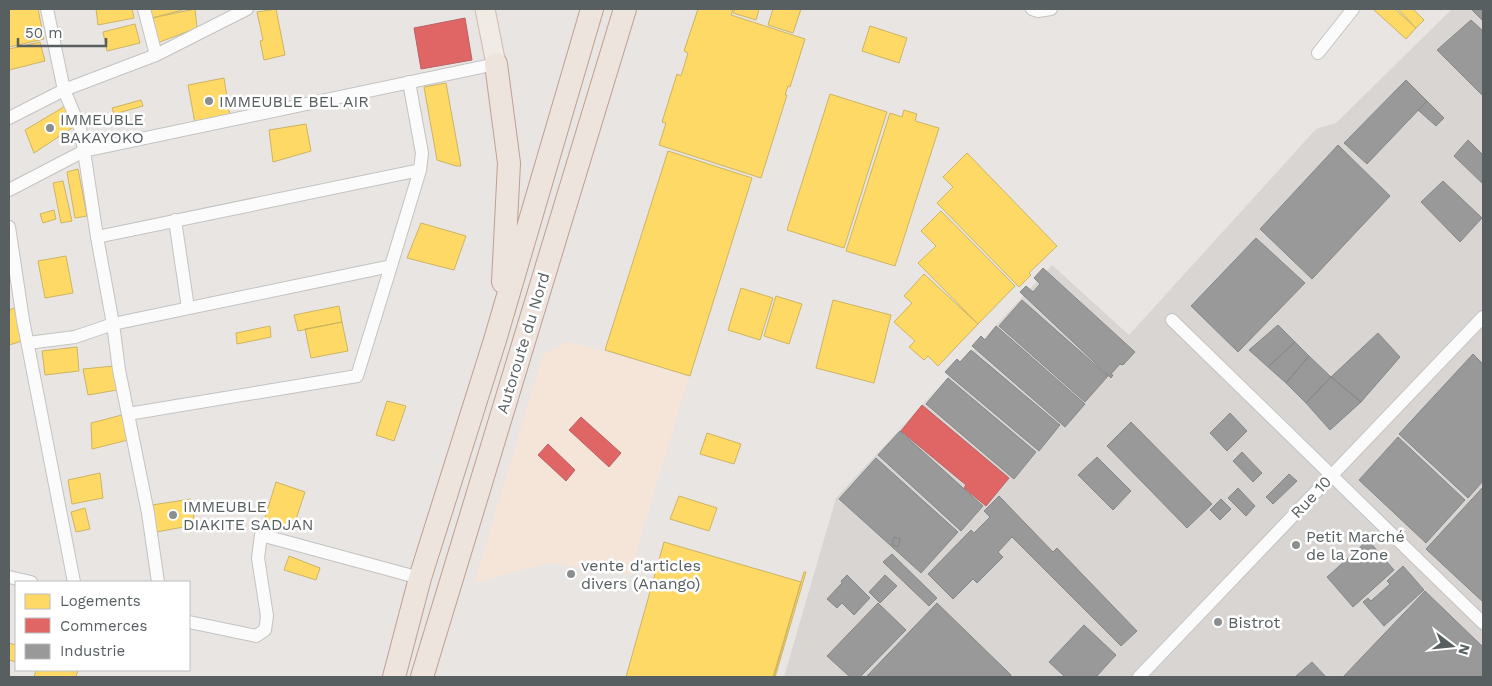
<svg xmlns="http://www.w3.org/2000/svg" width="1492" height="686" font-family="'Work Sans',sans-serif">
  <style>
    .commercial { fill: #f5e4d8 }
    .industrial { fill: #d9d5d3 }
    .homes { fill: #ffd966; stroke: #cdb464 }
    .shops { fill: #e06666; stroke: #b76464 }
    .industry { fill: #999; stroke: #858888 }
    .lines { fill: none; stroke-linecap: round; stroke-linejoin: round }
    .street-casing { stroke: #c2c3c2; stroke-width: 14 }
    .primary-casing { stroke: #d3bbad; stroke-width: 21 }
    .highway-casing { stroke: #bf9f90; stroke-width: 24 }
    .street { stroke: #fcfbfb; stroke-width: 12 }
    .primary { stroke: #f1ebe5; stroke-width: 19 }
    .highway { stroke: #eee4de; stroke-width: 22 }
    .poi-dot { fill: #8a8e8e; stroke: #fff; stroke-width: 2 }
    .labels { text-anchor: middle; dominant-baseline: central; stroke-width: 5; stroke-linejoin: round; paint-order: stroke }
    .poi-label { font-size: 16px; fill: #575f61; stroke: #fff; text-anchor: start }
    .street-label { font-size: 16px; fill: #575f61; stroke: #fff }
  </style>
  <rect width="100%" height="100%" fill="#e8e5e2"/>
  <path class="commercial" d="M568 341 689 376 630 575 549 563 474 583 543 354Z"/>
  <path class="industrial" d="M1452 9H1483V677H784L836 498 1052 265 1129 335 1316 129 1336 123Z"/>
  <path class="homes" d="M9 9H38L44 39 9 47Z
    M96 9H132L134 18 98 25Z
    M150 9H186L152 18Z
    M195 9 197 28 157 43 152 18Z
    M276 9 285 55 264 60 260 41 263 40 257 12Z
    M698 9H733L731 15 805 39 790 87 788 86 785 95H787L761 178 659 145 666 123 662 122 677 74 681 76 688 53 684 51Z
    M735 9H759L756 20 733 13Z
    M773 9H801L793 33 768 25Z
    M1373 9H1395L1416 28 1406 39Z
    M1398 9H1413L1424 20 1416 28Z
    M135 24 140 43 107 51 103 32Z
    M870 26 907 38 899 63 862 51Z
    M40 42 45 61 9 70V49Z
    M224 78 230 116 195 123 188 85Z
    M446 83 461 166H456L437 160 424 87Z
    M830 94 887 112 844 248 787 230Z
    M141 100 143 106 114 114 112 108Z
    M67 105 75 126 34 153 25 130Z
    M904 110 917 114 915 121 939 128 895 266 846 251 890 113 902 117Z
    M306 124 311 151 273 162 269 130Z
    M668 151 752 178 690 376 605 350Z
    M967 153 1057 246 1029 273 1031 275 1019 287 937 203 953 187 943 177Z
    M78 169 87 216 75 218 67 172Z
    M63 181 72 221 61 223 53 183Z
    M54 210 56 219 43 223 40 214Z
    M941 211 1015 286 978 324 918 263 936 246 921 231Z
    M421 223 466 236 454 270 407 258Z
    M66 256 73 293 45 298 38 261Z
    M924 274 978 324 938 366 928 356 924 360 909 347 915 341 894 322 912 303 904 296Z
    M741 288 773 298 760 340 728 330Z
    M776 296 802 304 789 344 764 336Z
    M833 300 891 315 874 383 816 368Z
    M339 306 342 322 298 331 294 315Z
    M17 307 22 341 9 345V310Z
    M342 322 348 351 311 358 305 329Z
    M270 326 271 337 237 344 236 333Z
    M77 347 79 371 45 375 42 351Z
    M114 366 117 390 88 395 83 369Z
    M387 401 406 406 394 441 376 435Z
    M122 415 128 440 92 449 91 423Z
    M707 433 741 444 734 464 700 454Z
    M100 473 103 498 72 504 68 480Z
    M276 482 305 492 292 531 264 521Z
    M679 496 717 508 709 531 670 519Z
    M191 499 195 525 156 532 152 505Z
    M85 508 90 529 76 532 71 512Z
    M664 542 801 582 774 677H626Z
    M289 556 320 568 316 580 284 570Z
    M804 572H806L775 677H773Z
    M9 643 16 645V662L9 660Z
    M36 670H78L76 677H34Z"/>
  <path class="shops" d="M465 18 472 60 421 69 414 28Z
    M922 405 1009 478 986 506 964 488 966 485 901 431Z
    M581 417 621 453 609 467 569 430Z
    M548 444 575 470 566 481 538 455Z"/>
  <path class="industry" d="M1474 9H1483V21L1472 10Z
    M1471 20 1483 31V96L1437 50Z
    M1406 80 1427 101 1367 164 1344 143Z
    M1427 101 1444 118 1436 126 1418 110Z
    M1468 140 1483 155V184L1454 156Z
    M1338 145 1390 196 1312 279 1260 229Z
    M1443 181 1482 218 1460 242 1421 202Z
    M1256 238 1305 283 1238 352 1191 306Z
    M1043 268 1135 352 1123 365 1120 364 1111 374 1113 375 1111 378 1020 292 1026 286 1033 292 1040 284 1034 278Z
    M1022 300 1108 376 1085 402 999 326Z
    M1278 325 1295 342 1268 367 1249 350Z
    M996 326 1085 404 1065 427 972 346 981 336 985 340Z
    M1378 333 1400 357 1361 402 1331 377Z
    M1295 342 1309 356 1286 383 1268 367Z
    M971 350 1060 425 1039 451 945 372 957 359 960 362Z
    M1473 354 1483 364V481L1468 498 1399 434Z
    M1309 356 1331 377 1306 403 1286 383Z
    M1331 377 1361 402 1330 430 1306 403Z
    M948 378 1036 452 1014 479 926 404Z
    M1230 413 1247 431 1227 451 1210 433Z
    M1131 422 1212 504 1187 528 1107 446Z
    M900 431 983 506 961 531 878 455Z
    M1398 437 1465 500 1426 543 1359 480Z
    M1242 452 1262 473 1253 482 1233 461Z
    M1097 457 1131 491 1113 510 1078 475Z
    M876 458 958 532 921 573 839 499Z
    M1289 474 1297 481 1273 504 1266 497Z
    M1483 487V602L1426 549Z
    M1238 488 1255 506 1246 516 1228 498Z
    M999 496 1053 552 1057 548 1137 631 1121 646 1012 537 998 552 1003 557 977 583 973 579 953 599 928 574 971 530 974 533 990 517 984 511Z
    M1221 499 1231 509 1220 520 1210 510Z
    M894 537 900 539 898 547 892 545Z
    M1368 540 1394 570 1353 607 1327 577Z
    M892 554 937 598 929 606 883 562Z
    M1403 566 1424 590 1384 626 1363 602 1368 598 1371 601 1390 584 1387 581Z
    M847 575 870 598 854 615 842 603 837 608 827 599 842 583 841 581Z
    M885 575 897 586 880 603 869 592Z
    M1425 591 1483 647V677H1343Z
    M878 603 906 630 860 677H850L827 656Z
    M937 603 1011 675 1010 677H866Z
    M1084 625 1116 655 1096 677H1065L1049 662Z
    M1312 662 1326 677H1295Z"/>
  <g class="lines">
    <g class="street-casing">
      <path id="street" d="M47 9 64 90 80 128 84 151 496 64
        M144 9 156 55
        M1032 9 1038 11 1051 9
        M1318 53 1353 9
        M9 118 64 90 156 55 247 9
        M9 190 84 151 97 237
        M175 220 188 308
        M9 227 23 320 74 582
        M391 266 420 170 422 153 409 82
        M1172 320 1483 623
        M28 343 75 337 113 324 391 266 357 376 128 414
        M9 577 31 582
        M158 582 148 513 119 370 113 324 97 237 420 170
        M189 622 256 636 265 630 267 616 258 558 261 535 420 578
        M1139 677 1483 317"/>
    </g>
    <g class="primary-casing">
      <path id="primary" d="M485 9 496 64"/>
    </g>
    <g class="highway-casing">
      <path id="highway" d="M496 64 509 163 503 282
        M394 677 420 578 495 340 592 9
        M422 677 625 9"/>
    </g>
    <use href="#street" class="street"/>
    <use href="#primary" class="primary"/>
    <use href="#highway" class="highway"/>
  </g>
  <g class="poi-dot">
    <circle cx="209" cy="101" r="5"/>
    <circle cx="50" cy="128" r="5"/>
    <circle cx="173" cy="515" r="5"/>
    <circle cx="1296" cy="545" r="5"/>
    <circle cx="571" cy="574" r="5"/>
    <circle cx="1218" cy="622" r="5"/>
  </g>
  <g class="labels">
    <g class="poi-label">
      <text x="219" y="101">IMMEUBLE BEL AIR</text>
      <text x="60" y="119">IMMEUBLE<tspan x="60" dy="18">BAKAYOKO</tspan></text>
      <text x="183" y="506">IMMEUBLE<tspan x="183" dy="18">DIAKITE SADJAN</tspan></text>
      <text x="1306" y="536">Petit Marché<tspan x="1306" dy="18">de la Zone</tspan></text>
      <text x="581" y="565">vente d'articles<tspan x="581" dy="18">divers (Anango)</tspan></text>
      <text x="1228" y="622">Bistrot</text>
    </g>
    <g class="street-label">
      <text transform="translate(523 343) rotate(-73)">Autoroute du Nord</text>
      <text transform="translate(1311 497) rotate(-47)">Rue 10</text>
    </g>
  </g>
  <rect width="1492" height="686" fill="none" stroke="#575f61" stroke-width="20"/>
  <rect x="15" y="581" width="175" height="90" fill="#ffffff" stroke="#bcbfc0"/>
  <rect x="25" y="594" width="25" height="15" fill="#ffd966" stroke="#bcbfc0"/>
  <text x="60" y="606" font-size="15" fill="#575f61">Logements</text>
  <rect x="25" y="618" width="25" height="15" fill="#e06666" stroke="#bcbfc0"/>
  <text x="60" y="631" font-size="15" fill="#575f61">Commerces</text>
  <rect x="25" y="644" width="25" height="15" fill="#999999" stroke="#bcbfc0"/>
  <text x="60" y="656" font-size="15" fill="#575f61">Industrie</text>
  <g transform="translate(1452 646) rotate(106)" stroke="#ffffff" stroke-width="4" paint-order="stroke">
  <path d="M0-4L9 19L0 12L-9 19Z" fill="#575f61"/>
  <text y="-8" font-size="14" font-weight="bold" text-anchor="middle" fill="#575f61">N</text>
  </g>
  <path d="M18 38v8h88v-8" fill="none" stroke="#575f61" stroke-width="2.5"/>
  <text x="25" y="38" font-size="15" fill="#575f61" stroke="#ffffff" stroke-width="4" paint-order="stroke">50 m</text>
</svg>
